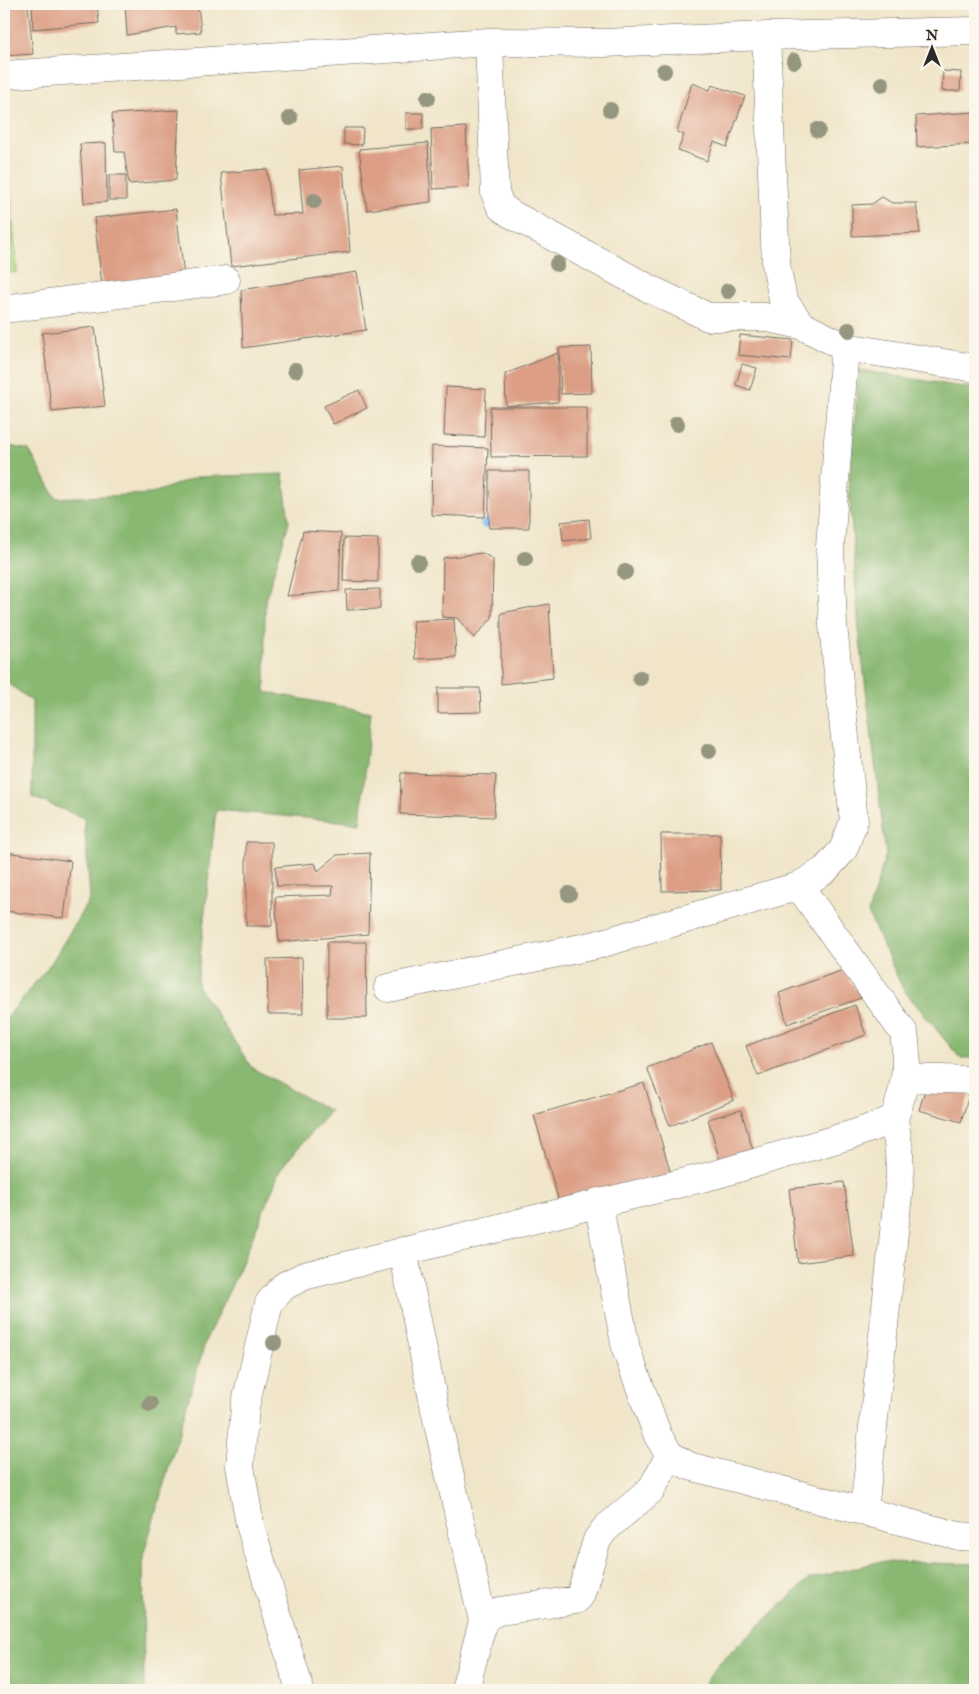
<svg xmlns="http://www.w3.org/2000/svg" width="979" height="1694" font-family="'IM FELL English',serif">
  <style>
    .green { fill: #acd885; stroke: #6c8258 }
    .forest { fill: #89b872; stroke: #5a724e }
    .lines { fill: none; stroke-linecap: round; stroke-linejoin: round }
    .stream { stroke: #79bbee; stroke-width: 9 }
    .building { fill: #dc9e84 }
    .minor-casing { stroke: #706c62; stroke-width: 29 }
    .minor { stroke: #fff; stroke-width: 28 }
    .tree { fill: #95967f }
  </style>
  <rect width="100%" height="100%" fill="#fbf7ec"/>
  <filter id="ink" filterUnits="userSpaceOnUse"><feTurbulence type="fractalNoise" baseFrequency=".02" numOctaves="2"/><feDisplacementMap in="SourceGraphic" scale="10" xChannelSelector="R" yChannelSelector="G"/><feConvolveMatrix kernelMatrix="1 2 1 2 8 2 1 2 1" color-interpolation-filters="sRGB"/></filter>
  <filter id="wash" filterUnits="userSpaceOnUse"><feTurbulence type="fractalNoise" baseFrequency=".0096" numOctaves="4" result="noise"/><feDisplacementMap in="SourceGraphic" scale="20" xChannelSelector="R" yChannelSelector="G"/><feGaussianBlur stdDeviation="1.12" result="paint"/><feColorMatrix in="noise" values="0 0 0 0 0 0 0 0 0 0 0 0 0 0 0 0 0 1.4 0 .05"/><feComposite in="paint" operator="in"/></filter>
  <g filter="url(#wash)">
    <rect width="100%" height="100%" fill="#f0e5c9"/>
    <path class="green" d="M4 120 17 272 4 273Z"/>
    <path class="forest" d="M859 370 975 389V1058H960L903 989 868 913 886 854 859 632 849 485Z
      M4 445 29 450 56 498 150 494 197 477 283 474 289 522 265 602V692L371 712 360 823 216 810 197 985 252 1068 330 1111 281 1168 239 1270 206 1339 143 1556 144 1683 146 1690H4V1682L8 1666 4 1642V1021L52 962 90 898 84 818 32 797V701L4 680Z
      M878 1562 975 1564V1690H700L720 1662 809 1579Z"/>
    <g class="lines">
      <path class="stream" d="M485 524 500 523"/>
    </g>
    <g id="blocks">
      <path class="building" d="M4 4H28L33 54 4 56Z
        M32 4H97L99 23 33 29Z
        M125 4H198L201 32 176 34V27L127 35Z
        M943 71 961 72 960 91H942Z
        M692 83 710 90 712 85 745 96 727 147 714 142 707 161 678 150 684 135 677 132Z
        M179 110 176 180 129 184 124 152H115L112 114Z
        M975 112V144L917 147 916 116Z
        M406 113H423V129H406Z
        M466 127 469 187 433 189 431 129Z
        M344 128H363L362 145 344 144Z
        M106 143 107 202 84 203 80 144Z
        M428 143 431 202 367 210 359 149Z
        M343 166 350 252 231 266 221 173 267 169 272 215 303 214 299 170Z
        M109 175H126V200H109Z
        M882 197 892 203H916L920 233 852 236V205L872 204Z
        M176 209 184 276 102 285 94 218Z
        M357 272 366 330 243 348 241 290Z
        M95 327 105 406 52 412 42 333Z
        M740 335 793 340 791 360 738 355Z
        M591 347 592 393 561 394 559 348Z
        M558 353V402L506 406 505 374Z
        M742 364 757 368 750 390 736 385Z
        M446 387 486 389 484 437 444 435Z
        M359 390 367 408 333 424 324 406Z
        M490 407H587V456L491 457Z
        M432 446 488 448 485 517 431 515Z
        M489 471H529V528H489Z
        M589 519 591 538 563 541 561 522Z
        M303 531 341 533 339 591 287 596Z
        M344 538 378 539V582L343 581Z
        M482 553 493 559 492 618 474 638 457 618 442 617 443 558Z
        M380 589V609L347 610 346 590Z
        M549 604 553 678 501 684V613Z
        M454 619 456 657 415 659 413 621Z
        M438 688H480L481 712 438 713Z
        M401 773 496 775 494 817 400 814Z
        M661 834H720L721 890 662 891Z
        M246 842H272V926H246Z
        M5 852 71 861 64 918 4 911Z
        M370 853 368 934 279 942 275 897 332 895 333 886H277L275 867 315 863 318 871 337 855Z
        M327 942H366L367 1018H327Z
        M302 958 303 1014H268L267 959Z
        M843 970 861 998 787 1024 779 993Z
        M855 1005 866 1035 758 1076 746 1046Z
        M711 1042 734 1100 670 1126 647 1068Z
        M928 1080 970 1092 961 1122 919 1110Z
        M644 1083 672 1177 561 1209 534 1115Z
        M741 1110 754 1154 721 1164 708 1119Z
        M844 1182 854 1256 798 1263 789 1189Z"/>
    </g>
  </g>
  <g filter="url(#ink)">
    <use href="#blocks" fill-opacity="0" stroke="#706c62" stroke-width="1"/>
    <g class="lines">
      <g class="minor-casing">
        <path id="minor" d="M766 36 776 264 783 300 801 325 845 347 975 368
          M489 42 495 193 501 207 511 214 648 288 708 317H764L801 325
          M4 75 489 42 604 43 766 36 975 31
          M4 309 226 280
          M388 988 596 945 799 886 825 870 843 850 854 821 833 626 830 547 845 347
          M906 1078 975 1080
          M598 1202 626 1349 658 1436 670 1455 689 1466 959 1536 975 1537
          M403 1251 438 1424 483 1621
          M864 1511 900 1177 899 1150 894 1119
          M300 1690 250 1525 240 1466 245 1407 269 1303 284 1286 304 1276 714 1175 857 1133 894 1119C905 1088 909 1066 904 1033L799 886
          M465 1690 483 1621 490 1615 499 1611 576 1600 580 1596 597 1540 605 1529 651 1490 670 1455"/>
      </g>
      <use href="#minor" class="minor"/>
    </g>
    <g class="tree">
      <circle cx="794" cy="61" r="8"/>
      <circle cx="664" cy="71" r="8"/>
      <circle cx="882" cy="84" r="8"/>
      <circle cx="428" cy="98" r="8"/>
      <circle cx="610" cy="110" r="8"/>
      <circle cx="290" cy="118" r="8"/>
      <circle cx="818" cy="130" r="8"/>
      <circle cx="314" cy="201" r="8"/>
      <circle cx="557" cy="264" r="8"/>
      <circle cx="728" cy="291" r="8"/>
      <circle cx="849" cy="330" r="8"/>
      <circle cx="295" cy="370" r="8"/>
      <circle cx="677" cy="424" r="8"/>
      <circle cx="525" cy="559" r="8"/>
      <circle cx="418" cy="562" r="8"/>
      <circle cx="625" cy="572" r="8"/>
      <circle cx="640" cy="678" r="8"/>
      <circle cx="709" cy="751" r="8"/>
      <circle cx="569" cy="894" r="8"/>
      <circle cx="274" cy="1343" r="8"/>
      <circle cx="150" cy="1404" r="8"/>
    </g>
  </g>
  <rect width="979" height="1694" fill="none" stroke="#fbf7ec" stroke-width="20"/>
  <g transform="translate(932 48)" stroke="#fbf7ec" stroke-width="4" paint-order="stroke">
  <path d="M0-4L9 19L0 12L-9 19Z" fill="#2b2b2b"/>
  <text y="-8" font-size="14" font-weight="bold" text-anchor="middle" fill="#2b2b2b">N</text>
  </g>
</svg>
